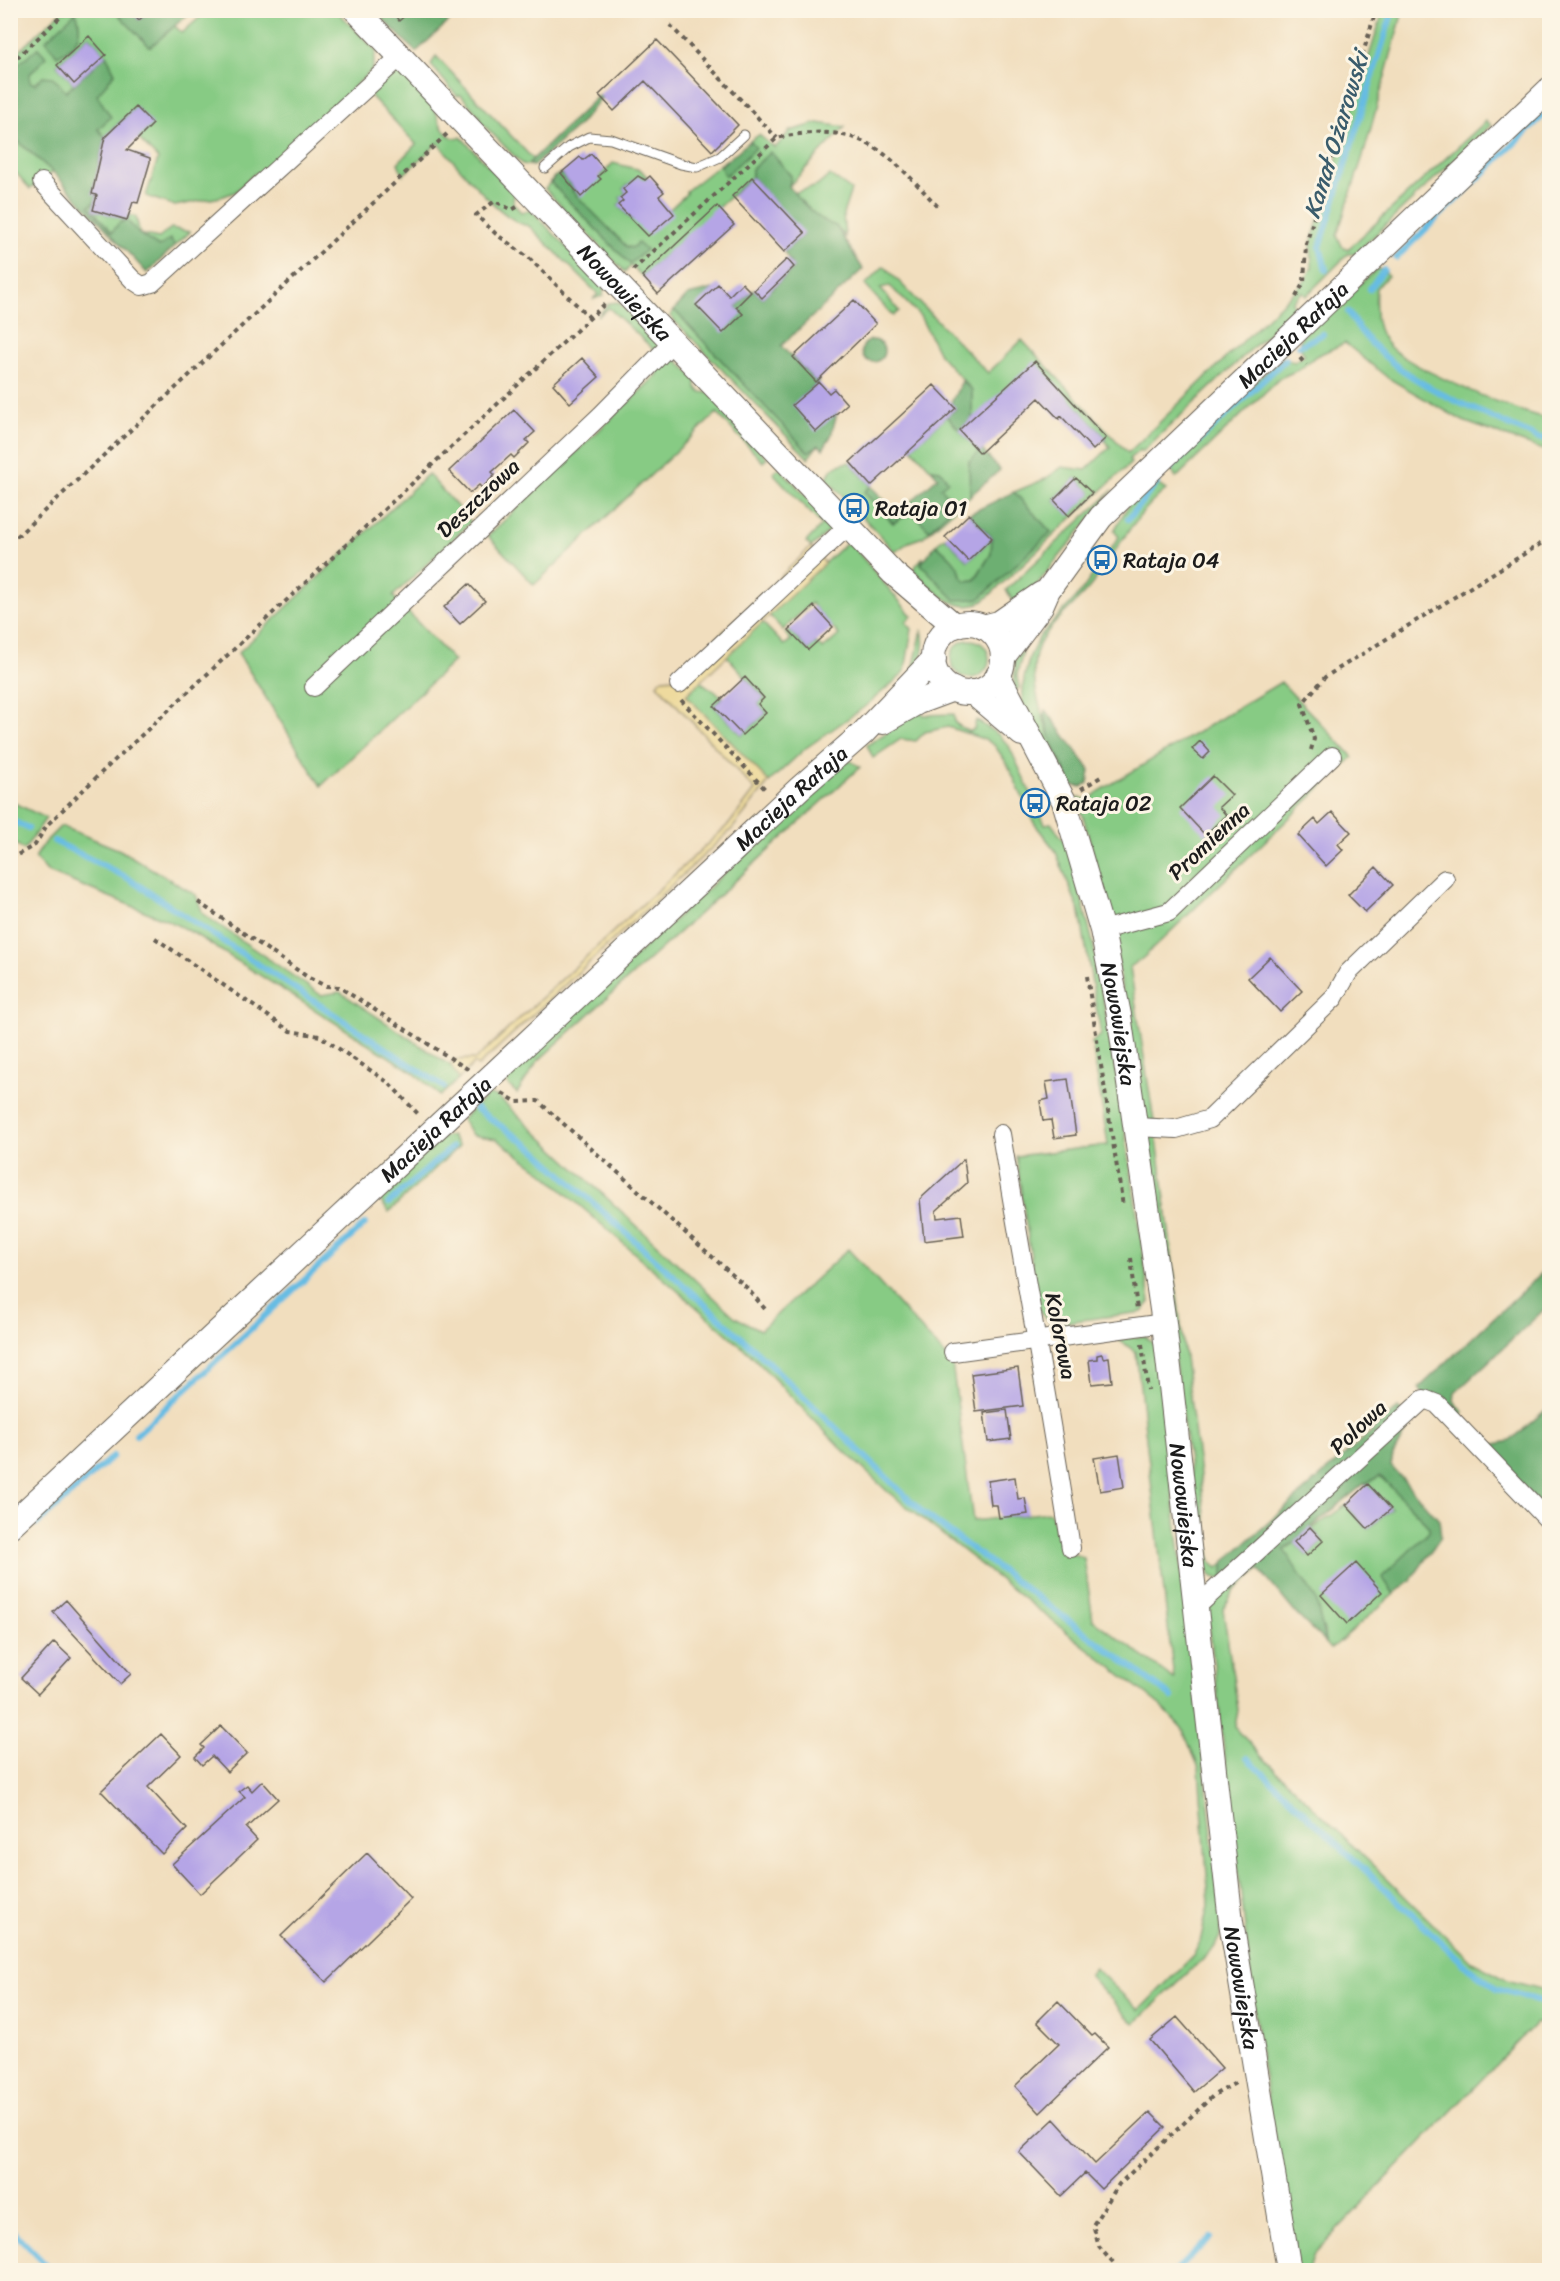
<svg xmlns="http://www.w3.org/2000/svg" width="1560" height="2281" font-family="Sriracha,sans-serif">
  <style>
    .green { fill: #87cb84; stroke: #527450; stroke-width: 1.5; fill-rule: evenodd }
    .forest { fill: #6daf72; stroke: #446647; stroke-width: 1.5 }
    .sand { fill: #eeda9e; stroke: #857b5d; stroke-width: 1.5 }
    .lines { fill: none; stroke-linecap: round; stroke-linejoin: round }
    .stream { stroke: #66bce3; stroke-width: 6 }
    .building { fill: #b5a5e6 }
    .lane-casing { stroke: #676055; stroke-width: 11 }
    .street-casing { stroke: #676055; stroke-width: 20 }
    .secondary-casing { stroke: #676055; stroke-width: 26 }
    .path { stroke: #676055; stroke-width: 4; stroke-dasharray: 4.5 4.5; stroke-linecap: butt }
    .lane { stroke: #fff; stroke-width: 9 }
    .street { stroke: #fff; stroke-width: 18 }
    .secondary { stroke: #fff; stroke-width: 24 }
    .labels { text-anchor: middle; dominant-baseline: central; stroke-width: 6; stroke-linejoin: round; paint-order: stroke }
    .street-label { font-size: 22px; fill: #1c1c1c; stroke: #fcf5e5 }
    .poi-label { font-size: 22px; fill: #1c1c1c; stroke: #fcf5e5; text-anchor: start }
    .water-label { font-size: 24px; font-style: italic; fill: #3a5c6c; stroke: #fcf5e5 }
  </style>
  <rect width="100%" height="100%" fill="#fcf5e5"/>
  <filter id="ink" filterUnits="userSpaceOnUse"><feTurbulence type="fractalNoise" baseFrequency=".0167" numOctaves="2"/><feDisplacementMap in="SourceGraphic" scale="12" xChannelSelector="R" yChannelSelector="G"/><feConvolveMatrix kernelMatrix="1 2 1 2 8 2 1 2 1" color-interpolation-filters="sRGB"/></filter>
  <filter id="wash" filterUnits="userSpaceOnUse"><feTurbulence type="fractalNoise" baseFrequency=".008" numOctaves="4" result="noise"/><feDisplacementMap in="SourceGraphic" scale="24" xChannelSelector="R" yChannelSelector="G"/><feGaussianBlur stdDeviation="1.35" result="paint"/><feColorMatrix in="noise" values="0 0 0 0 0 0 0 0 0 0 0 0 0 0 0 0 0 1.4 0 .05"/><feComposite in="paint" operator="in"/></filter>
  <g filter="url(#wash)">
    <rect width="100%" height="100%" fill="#f1debe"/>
    <path class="green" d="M62 11H115L150 47 175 26 182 33 207 11H337L376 51 372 70 262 173H255L235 192 221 197 175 206 146 196 158 159 138 138 152 124 136 107 105 137 98 129 96 94 115 73 106 55 89 36 57 65 74 84 66 92 29 82V75L46 57 38 48 11 71V58Z
      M1383 11H1403L1364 153 1337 235 1342 246 1348 249 1486 121 1491 125 1355 254H1348L1306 296 1302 292 1292 302 1295 308 1142 452 1140 450 1129 459 1131 463 993 592C989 596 983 602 978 604 951 613 929 585 913 569L923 557 921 564 979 599 1051 532 1014 492 1045 479 1062 467 1086 470 1110 447 1104 440 1106 438 1035 362 972 419V390L939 354 920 316 890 286 880 288 899 311 893 316 865 285 884 266 988 373 1022 340 1128 453 1304 282 1312 267 1311 243ZM1076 478 1091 493 1069 515 1054 500Z
      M436 56 533 159 529 163 533 166 522 164 479 120 480 117 461 95 457 96 431 65Z
      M394 72H401C411 82 422 92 431 103 441 117 436 127 453 138L461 137 514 193 513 203 521 212 531 210 604 286 603 296 593 299 598 294 529 226C502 223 457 164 438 143L403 175 398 163 416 144 368 93Z
      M818 123 845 127 789 186 791 176 770 152 752 169V177L642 276 631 266 625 272 545 189 554 177 551 183 630 264 646 249 627 247 571 191 574 189 581 196 613 163 641 170 648 178 645 180 638 177 623 189 626 193 620 198 623 201 618 205 632 220 670 209 686 194V191L727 159 720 166 755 148 750 141 759 135 775 148 790 131Z
      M10 135 53 172 30 189 11 167Z
      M830 175 851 190 843 214 845 236C835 225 836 229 825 223 821 221 796 197 793 193L817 186Z
      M95 202 93 210 127 220 129 215 136 217 140 234 159 238 171 228 190 232 175 246 170 239 159 247 112 232 88 206Z
      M1377 269 1384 270 1388 276 1376 288C1375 309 1374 332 1391 348 1417 371 1514 411 1549 419V452L1463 421 1388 378 1345 343 1316 356 1300 369 1280 378 1176 478 1170 468 1173 458 1282 357 1294 362 1305 355 1299 346 1301 336Z
      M618 302 696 379V387L700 392 711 393 767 458 763 462 717 413 534 585 488 536 658 374 653 349 609 308 598 316 609 303Z
      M674 310 808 452 819 444 808 458 670 316Z
      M947 416 980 453 969 461 970 496 923 537 909 542 895 552 860 514 863 511 856 503 852 506 827 479C830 467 838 464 850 462L871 486 865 492 893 523 912 512 940 502V470L931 469 912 448Z
      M776 469H781L834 527 811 547 806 542 822 525 773 473Z
      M428 474 471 522 393 596 454 661 321 786 238 653Z
      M1154 482 1166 490C1136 513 1117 550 1095 580 1080 602 1057 616 1043 638 1017 676 1055 748 1072 785L1022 703 1024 678 1030 656 1040 636 1081 592 1119 537 1114 531 1130 502Z
      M1113 490 1035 587 1015 604 1006 590Z
      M945 537 968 561 992 538 991 554 974 580 966 581 961 576 960 570 936 544Z
      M850 543 912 616 906 622 912 629 905 671 902 675 863 708 806 748 769 782 686 695 701 682 723 697 714 706 742 735 766 713 758 704 764 698 727 656 762 622 784 645 791 640 785 633 789 630 808 650 816 643 823 649 839 635 811 603 783 630 769 615 845 544Z
      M922 630C926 647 922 660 912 674Z
      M951 659a19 19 0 1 1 38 0a19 19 0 1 1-38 0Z
      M1024 648 1017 675 1019 688 1014 691 1015 659Z
      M1281 682 1353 757 1143 958 1130 967 1160 1160 1211 1562 1218 1568 1224 1562V1577L1220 1579 1211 1576 1203 1561 1113 927 1083 816 1076 801 1079 797 1093 802 1092 797 1098 792Z
      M920 711 924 715 954 714 955 723 969 732 974 729 976 720 999 735 1009 746 1045 824 1051 823 1068 846 1093 943 1120 1096 1150 1302 1142 1312 1052 1324 1039 1311 1016 1156 1108 1145 1092 1042 1101 1035 1080 913 1055 850 1034 823 1008 765 995 746 986 740 948 727 925 732 916 741 901 739 873 758 867 745Z
      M851 761 860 767 538 1061 517 1093 508 1085 507 1075 842 764Z
      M10 801 46 818 24 850 11 840Z
      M61 826 120 850 196 895 203 914 321 995 340 992 451 1066 459 1079 440 1096 413 1072 193 933 169 921 48 872 35 858 44 843Z
      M488 1095 497 1096 735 1317 760 1330 848 1249 952 1363 973 1521 1050 1512 1065 1551 1084 1558 1093 1620 1174 1679 1136 1352 1117 1339 1145 1336 1156 1347 1221 1911 1220 1936 1214 1948 1134 2024 1089 1975 1095 1968 1139 2010 1193 1956 1200 1942 1209 1902 1199 1768 1182 1728 1161 1706 888 1492 840 1447 750 1354 538 1169 496 1139 472 1135 462 1119Z
      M451 1135 459 1146 389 1212 381 1202 380 1197 440 1138Z
      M1380 1476 1430 1527 1428 1533 1383 1577 1394 1594 1331 1649 1325 1642 1324 1630 1284 1550 1294 1542 1307 1556 1323 1541 1312 1529 1346 1505 1368 1529 1391 1509 1368 1485 1364 1484Z
      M1230 1584 1234 1591 1223 1609 1238 1710 1235 1727 1259 1754 1472 1962 1507 1980 1549 1991V2026L1536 2023 1314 2254 1309 2270H1297L1259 2047 1208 1614 1214 1600Z"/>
    <path class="forest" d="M115 11H130L139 20 150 11H192L150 47Z
      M375 11H391L399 20 411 11H430L439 20 449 11H460L416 52Z
      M76 12C84 33 77 47 57 56L46 40Z
      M38 48 46 57 29 75 30 82 35 84 43 76 53 77 66 92 106 55 115 73 97 95 111 117 98 129 105 137 92 193 97 195 95 202 89 206 112 232 119 223 127 220 139 234 159 247 170 239 175 246 147 273 53 172 11 135 10 71Z
      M599 95 602 97 579 125 533 166 529 163Z
      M750 141 756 148 725 176 720 166Z
      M771 152 791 176 789 186C798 200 820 222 836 226L863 269 781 346 815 381 818 379 819 382 793 405 837 413 831 436 823 449 819 445 808 452 674 310 688 295 713 289 743 314 736 307 751 292 754 290 762 298 794 268 784 252 804 234 752 177V169Z
      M561 173 574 189 572 191 627 247 632 248 638 243 646 250 630 264 551 183 554 177Z
      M862 351a11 11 0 1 1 22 0a11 11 0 1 1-22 0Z
      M962 381 972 390V419L959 430 947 416 956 409 951 403Z
      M982 450 1000 470 970 496 969 461Z
      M931 469 940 470 948 481 941 487 947 495 940 502 948 512 929 530 912 512 893 523 864 492 871 486 897 514 938 477Z
      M1014 492 1051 532 979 599 955 600 921 564 936 544C946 553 959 563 961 576L966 581 975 580 991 554 992 538 969 514Z
      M1046 710 1090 770 1088 783 1082 787 1072 785 1051 740 1044 714Z
      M1549 1266V1305L1455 1393 1454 1401 1464 1412 1458 1418 1422 1393 1419 1388Z
      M1549 1407V1516L1486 1446 1510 1441Z
      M1398 1408 1412 1420 1393 1455 1391 1466 1439 1520 1441 1537 1411 1580 1394 1594 1382 1577 1428 1533 1430 1527 1380 1476 1364 1484 1284 1550 1316 1599 1325 1642 1297 1615 1259 1569 1234 1591 1224 1577V1562Z"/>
    <path class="sand" d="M811 547 825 563 686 695 769 782 732 829 478 1066 474 1063 459 1079 451 1066 453 1060 476 1059 730 823 755 790 657 684 662 679 675 678Z"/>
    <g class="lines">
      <path class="stream" d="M1396 258 1550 109
        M1326 270 1320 247 1393 10
        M1369 289 1384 270
        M1348 312C1386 380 1470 406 1538 438L1550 439
        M1299 346 1323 334
        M1170 468 1286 359
        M1128 519 1157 483
        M10 820 28 828
        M54 841 126 877 444 1087
        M475 1108 534 1149 767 1361 922 1512 1172 1697
        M389 1203 452 1147
        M136 1435 365 1224
        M37 1524 113 1456
        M1247 1758 1465 1965 1496 1988 1550 2004
        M10 2228 51 2270
        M1176 2270 1211 2237"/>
    </g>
    <g id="blocks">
      <path class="building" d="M130 10H150L139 20Z
        M391 10H411L399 21Z
        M430 10H449L439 20Z
        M89 36 106 55 74 84 57 65Z
        M657 40 738 125 712 151 645 81 614 111 599 95Z
        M136 107 153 124 127 150 150 158V162L138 203 133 202 127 220 93 210 97 195 92 194 105 137Z
        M591 154 605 170 598 176 601 179 581 197 561 173 580 157 583 160Z
        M638 176 645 180 650 176 664 192 659 196 674 214 648 236 618 205 623 201 620 198 626 193 623 189Z
        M752 177 805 233 784 252 732 196Z
        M717 206 734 225 658 294 642 276Z
        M787 259 794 267 762 298 754 290Z
        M742 283 751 292 736 307 743 314 723 333 696 305 718 284 729 296Z
        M854 300 876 324 816 382 793 357Z
        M582 358 599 377 570 403 553 384Z
        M1035 361 1106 438 1093 450 1061 416 1059 419 1039 398 980 453 959 430Z
        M819 382 829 393 834 389 847 404 816 432 792 405Z
        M934 385 956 408 871 486 850 462Z
        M514 410 535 432 526 440 529 443 514 458 511 455 492 472 495 475 482 488 479 485 470 493 449 471Z
        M1076 478 1092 493 1069 516 1054 500Z
        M969 514 992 538 968 561 945 537Z
        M469 584 485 601 460 624 444 607Z
        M814 606 833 627 808 650 789 630Z
        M745 677 764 698 758 704 766 713 742 735 714 706Z
        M1200 741 1210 752 1203 759 1192 749Z
        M1213 776 1232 795 1219 807 1226 815 1205 835 1180 808Z
        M1332 812 1351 832 1338 844 1343 850 1326 866 1298 835 1315 819 1319 824Z
        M1376 867 1393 885 1365 912 1348 895Z
        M1270 957 1302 991 1280 1012 1248 978Z
        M1068 1079 1076 1135 1054 1138 1051 1120 1043 1121 1040 1101 1049 1099 1046 1082Z
        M964 1159 967 1183 936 1211 937 1218 961 1215 964 1236 924 1241 920 1199Z
        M1102 1354 1103 1358 1109 1357 1112 1382 1092 1384 1089 1360 1097 1359V1355Z
        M1018 1368 1023 1406 976 1412 971 1374Z
        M1007 1410 1011 1439 988 1442 984 1413Z
        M1119 1454 1124 1487 1100 1491 1094 1458Z
        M1015 1477 1018 1499 1025 1498 1028 1514 999 1518 997 1505H991L988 1481Z
        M1368 1484 1391 1509 1368 1529 1346 1505Z
        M1310 1527 1323 1541 1307 1556 1294 1542Z
        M1356 1563 1382 1592 1347 1624 1321 1595Z
        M66 1600 131 1674 120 1684 53 1612Z
        M54 1642 71 1658 38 1694 21 1678Z
        M221 1726 247 1753 227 1772 212 1756 202 1765 195 1757 204 1748 201 1745Z
        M161 1734 181 1755 148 1787 187 1829 162 1854 101 1791Z
        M262 1781 278 1799 246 1828 257 1840 200 1894 172 1864 245 1797 239 1791 247 1785 252 1791Z
        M367 1853 411 1899 326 1982 281 1936Z
        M1058 2001 1092 2036 1095 2034 1108 2047 1040 2113 1015 2086 1059 2044 1037 2022Z
        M1177 2017 1222 2068 1194 2092 1150 2040Z
        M1150 2112 1165 2127 1101 2189 1085 2173 1061 2196 1019 2152 1054 2119 1095 2164Z"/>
    </g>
  </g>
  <g filter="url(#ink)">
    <use href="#blocks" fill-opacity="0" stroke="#676055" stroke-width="1.5"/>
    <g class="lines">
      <g class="lane-casing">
        <path id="lane" d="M545 168 569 147 589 137 611 139 681 164 697 167 720 157 744 135"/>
      </g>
      <g class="street-casing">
        <path id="street" d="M42 182 133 280 142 286 152 283 400 57
          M679 684 849 525
          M314 687 601 415 673 342
          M1102 930 1169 912 1332 756
          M1136 1127 1176 1129 1210 1119 1334 998 1348 973 1445 879
          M1001 1134C1024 1272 1050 1410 1071 1548
          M953 1352 1164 1323
          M1194 1609 1424 1399 1437 1404 1550 1522"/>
      </g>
      <g class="secondary-casing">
        <g id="secondary">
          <path id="s1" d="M356 10 893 573 955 626"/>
          <circle cx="968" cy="658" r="35"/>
          <path d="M983 627 999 623 1041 594"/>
          <path id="s2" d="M1003 657 1041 606 1048 590 1101 517 1550 89"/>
          <path id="s3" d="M998 675 1064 801 1102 930 1119 1015 1164 1323 1231 1922 1289 2270"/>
          <path d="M972 692 1022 734"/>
          <path d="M883 722 918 702 953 689"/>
          <path id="s4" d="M10 1526 800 788 863 733 934 659"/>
        </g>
      </g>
      <path class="path" d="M670 25 777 138
        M10 64 68 10
        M517 207 512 210 495 201 476 215 496 234 529 258 590 318
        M633 270 777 138C861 119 887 152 940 209
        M1296 297 1304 282 1306 244 1376 10
        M1300 358 1306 365
        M10 543 448 133
        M681 700 766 790
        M1311 750 1314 739 1302 704 1325 677 1550 538
        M1081 789 1104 775
        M10 859 35 845 47 825 102 772 607 302
        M198 902 309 978 326 986 339 987 469 1070
        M155 938 290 1031 320 1036 389 1083 420 1116
        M1087 976 1123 1206
        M502 1093 517 1102 538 1101 747 1288 765 1309
        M1131 1258 1137 1310
        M1142 1344 1148 1390
        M1119 2270 1099 2247 1093 2225 1119 2184 1214 2095 1239 2081"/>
      <use href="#lane" class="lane"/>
      <use href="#street" class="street"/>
      <use href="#secondary" class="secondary"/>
    </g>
  </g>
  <defs>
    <g id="bus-ring" transform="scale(1.5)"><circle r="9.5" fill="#fcf5e5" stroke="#1f6fb2" stroke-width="1.5"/><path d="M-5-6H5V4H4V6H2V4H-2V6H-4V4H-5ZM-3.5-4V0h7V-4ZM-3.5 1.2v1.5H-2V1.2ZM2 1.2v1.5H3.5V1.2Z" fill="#1f6fb2"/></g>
  </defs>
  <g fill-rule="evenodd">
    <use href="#bus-ring" x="854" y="508"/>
    <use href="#bus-ring" x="1102" y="560"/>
    <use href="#bus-ring" x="1035" y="803"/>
  </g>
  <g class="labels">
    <g class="street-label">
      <text stroke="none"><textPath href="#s1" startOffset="390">Nowowiejska</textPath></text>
      <text stroke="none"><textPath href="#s2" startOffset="436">Macieja Rataja</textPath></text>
      <text transform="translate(478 498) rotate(-43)">Deszczowa</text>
      <text stroke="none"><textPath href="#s4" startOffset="1068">Macieja Rataja</textPath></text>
      <text transform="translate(1209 841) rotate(-43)">Promienna</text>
      <text stroke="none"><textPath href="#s3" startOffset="372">Nowowiejska</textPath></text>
      <text stroke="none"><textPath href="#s4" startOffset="582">Macieja Rataja</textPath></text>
      <text transform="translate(1061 1336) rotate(79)">Kolorowa</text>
      <text transform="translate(1358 1427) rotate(-43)">Polowa</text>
      <text stroke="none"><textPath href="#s3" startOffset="858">Nowowiejska</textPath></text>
      <text stroke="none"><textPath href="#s3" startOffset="1344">Nowowiejska</textPath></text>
    </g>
    <g class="poi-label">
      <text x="875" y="508">Rataja 01</text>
      <text x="1123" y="560">Rataja 04</text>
      <text x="1056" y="803">Rataja 02</text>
    </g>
    <g class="water-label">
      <text transform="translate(1336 135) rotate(-73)">Kanał Ożarowski</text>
    </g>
  </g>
  <rect width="1560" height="2281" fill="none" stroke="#fcf5e5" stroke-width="36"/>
</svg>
